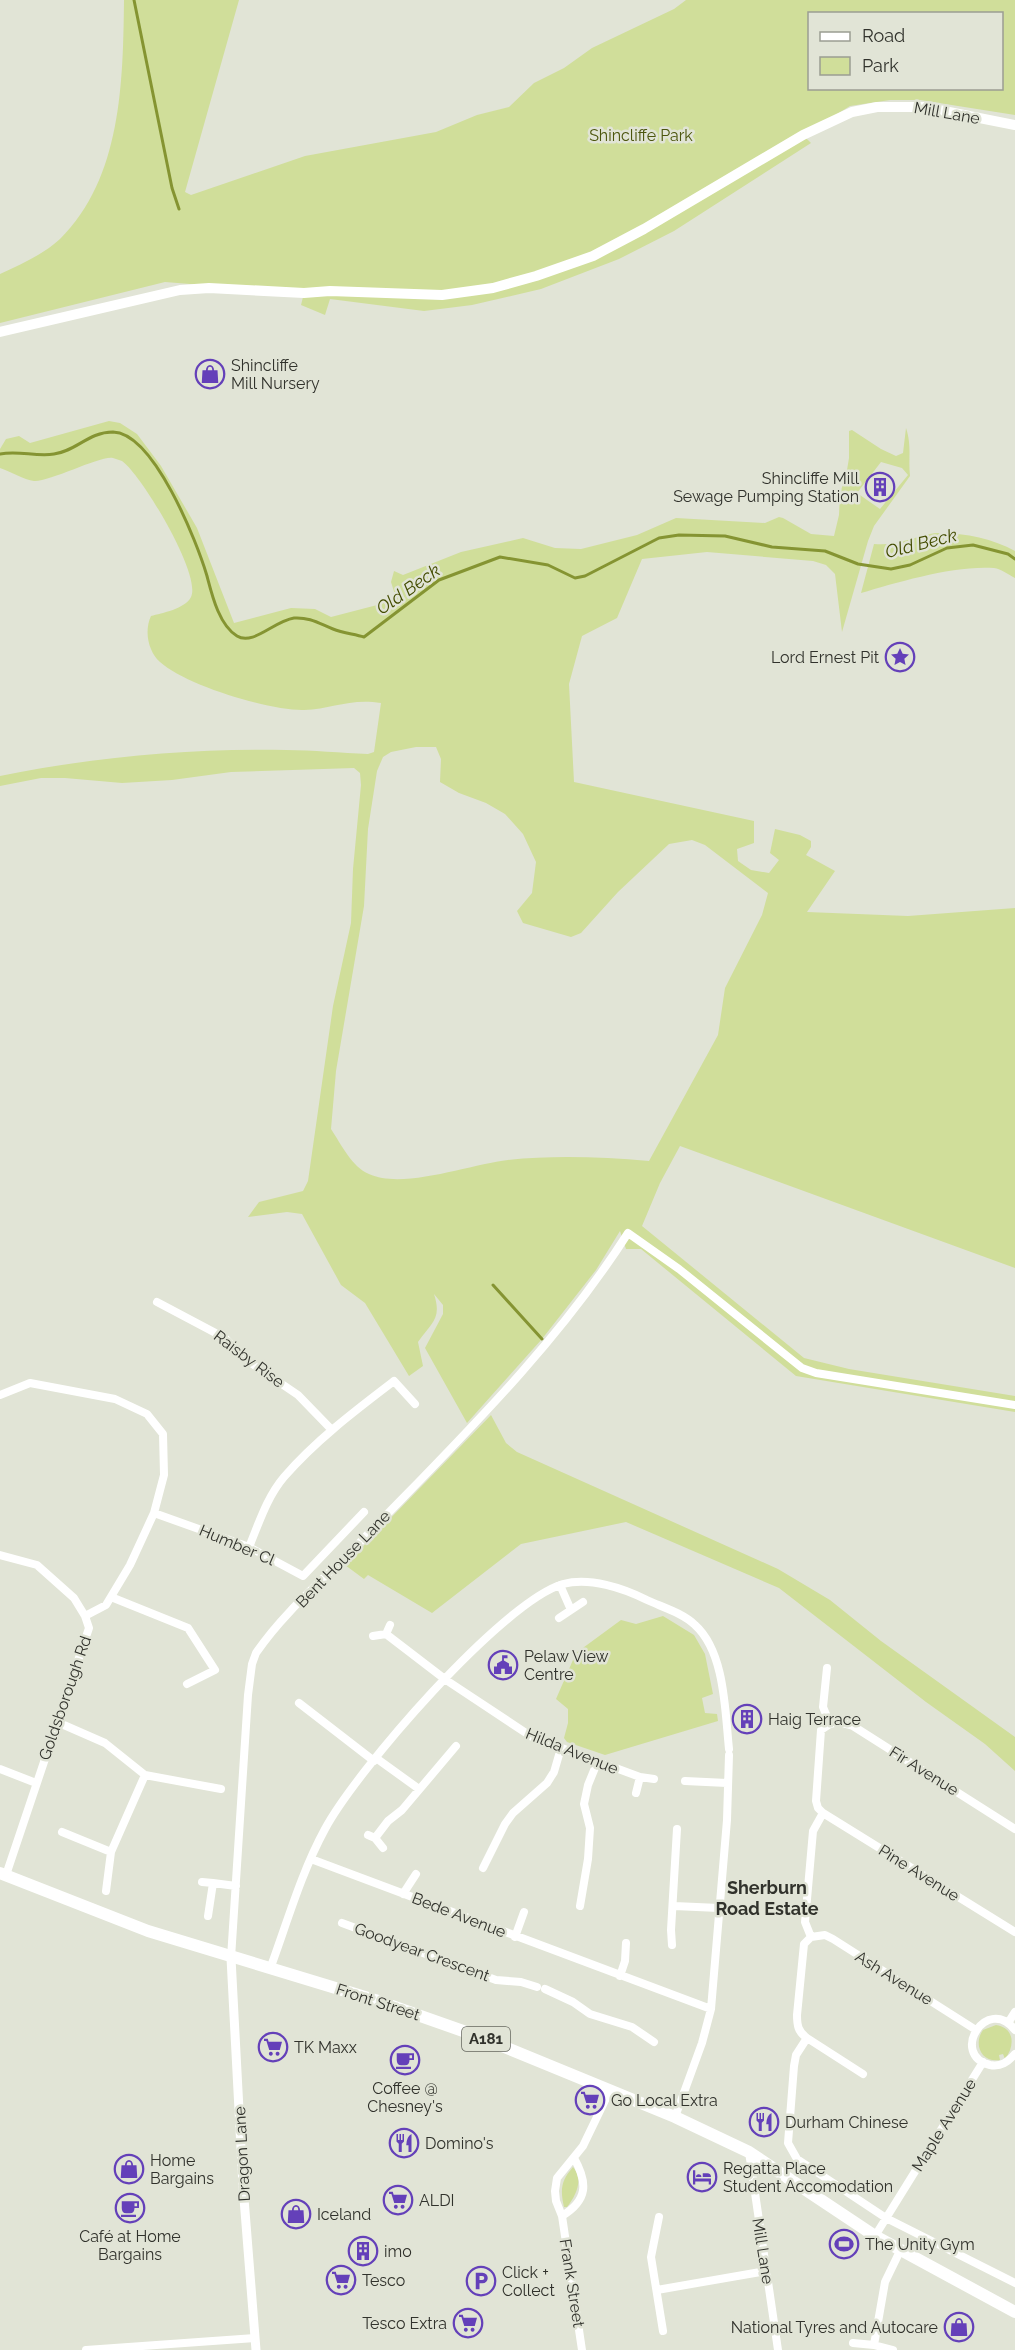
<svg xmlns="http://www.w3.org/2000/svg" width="1015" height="2350" font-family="Raleway,sans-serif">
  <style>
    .green { fill: #d0de9a; fill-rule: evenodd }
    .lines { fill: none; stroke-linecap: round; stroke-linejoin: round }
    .stream { stroke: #859432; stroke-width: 3 }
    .minor { stroke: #fff; stroke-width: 8 }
    .tertiary { stroke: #fff; stroke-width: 9 }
    .secondary { stroke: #fff; stroke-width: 10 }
    .primary { stroke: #fff; stroke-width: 12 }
    .labels { text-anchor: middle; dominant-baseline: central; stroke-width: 5; stroke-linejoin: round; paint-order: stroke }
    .shield { fill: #e1e4d6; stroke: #66675f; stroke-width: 1.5 }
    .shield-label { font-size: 15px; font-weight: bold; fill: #31322c }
    .street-label { font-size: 16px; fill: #31322c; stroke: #e1e4d6 }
    .park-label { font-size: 16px; fill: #4b550c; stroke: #e1e4d6 }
    .poi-label { font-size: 16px; fill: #31322c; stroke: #e1e4d6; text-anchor: start }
    .water-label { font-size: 18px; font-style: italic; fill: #434c00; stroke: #e1e4d6 }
    .neighbourhood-label { font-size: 18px; font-weight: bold; fill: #31322c; stroke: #e1e4d6 }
  </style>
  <rect width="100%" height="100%" fill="#e1e4d6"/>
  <path class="green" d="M124 0H239L185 192 191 195 305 156 436 132 477 115 509 107 534 83 564 68 592 48 674 9 686 0H1015V115L920 100H890L850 106 803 135 811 143 674 231 619 259 541 289 472 305 424 311 330 299 325 315 301 305 304 293 165 282 0 323V274C20 265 44 254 60 239 122 178 123 81 124 0ZM810 14H1002V88H810Z
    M109 421 120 423 137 434 161 466 197 528 234 623 291 608 315 609 331 617 381 604 396 598 391 582 394 571 403 575 461 552 523 538 555 548 581 549 637 535 676 518 765 523 779 517 783 518 811 534 834 536 839 515 840 493 846 476 849 458V431L852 430 881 449 896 456 903 453 906 428C912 446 908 459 910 476L874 526 868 541 842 632 835 574 826 565 813 561 707 552 642 559 617 618 582 636 569 684 574 782 754 821V843L737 849 738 861 751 870 769 873 779 860 770 853 775 829 800 835 811 841V847L806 855 835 871 807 912 908 916 1015 908V1268L680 1146 660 1183 642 1226 804 1358 849 1369 1015 1396V1412L796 1376 641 1249H626L620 1231 596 1270 542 1339 467 1423 425 1348 443 1314V1305L434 1294C442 1319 432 1322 418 1342L423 1366 409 1376 365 1303 341 1285 302 1214 287 1212 248 1217 259 1202 303 1191 308 1181 333 1006 351 923 353 869 361 785 360 773 354 768 231 772 172 780 122 783 65 778H41L0 786V776C94 757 190 748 286 750 313 750 341 753 368 754L374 752 381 703C350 698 332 709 304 710 270 711 185 685 160 662 148 651 144 631 151 616 162 613 185 609 191 597 202 575 141 474 122 461 119 460 116 459 113 458 101 455 50 482 34 481 24 480 10 471 0 468V449L6 439 19 436 30 443ZM881 462 902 468 908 475 880 509 857 493ZM416 747H436L441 759 440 782 459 793 486 803 505 814 523 834 536 862 532 893 517 911 523 923 571 937 581 933 618 892 669 844 692 840 705 845 768 893 762 915 725 988 718 1035 649 1161C601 1157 555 1155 508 1160 471 1164 403 1190 369 1174 352 1167 341 1144 331 1129L336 1071 364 906 368 829 377 771 383 757 391 752Z
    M935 533C961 532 992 538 1015 551V578C1009 575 1001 569 994 568 955 565 898 582 861 593L874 544C898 546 912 537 935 533Z
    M491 1415 506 1443 517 1452 778 1569 830 1600 881 1641 1015 1737V1771L985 1744 926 1702 779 1588 626 1522 521 1544 432 1613 368 1575 364 1579 345 1565Z
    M663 1616 694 1635 705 1654 713 1694 702 1698 705 1713 717 1714 718 1721 605 1755 567 1742 564 1738 568 1723V1709L556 1699 576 1653 621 1620 636 1624Z
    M996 2025C1015 2028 1015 2046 1005 2059L1003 2054 999 2055 1000 2060C981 2063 973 2044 983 2030Z
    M573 2167C584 2179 576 2196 567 2207H564C560 2189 561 2181 573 2167Z"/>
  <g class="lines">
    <path class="stream" d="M134 0 172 188 179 209
      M0 454C18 450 36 457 54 454 77 451 88 432 113 432 154 433 197 542 207 576 212 595 219 625 237 636 253 646 274 621 294 618 310 617 320 624 333 629 343 633 354 634 364 637L439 580 500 557 548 565 575 578 585 576 659 538 679 535 725 536 772 547 825 551 858 564 891 569 910 565 947 548 973 545 1008 554 1015 559
      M493 1285 542 1339"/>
    <path class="minor" d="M157 1302 225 1338 245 1359 298 1395 331 1429
      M0 1395 30 1383 115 1399 147 1414 163 1434 164 1475 154 1513 130 1565 106 1605 85 1616 89 1628 6 1875
      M154 1513 249 1547 303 1576 364 1512
      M249 1547C259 1523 267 1497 284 1477 316 1440 356 1410 394 1381L415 1404
      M0 1555 37 1565 74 1598 85 1616
      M560 1585 571 1610
      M111 1597 188 1628 215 1670 187 1684
      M559 1618 583 1602
      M390 1625 386 1634 446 1680 532 1737 640 1777 654 1779
      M373 1636 386 1634
      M827 1668 823 1707 830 1724 821 1730 816 1801 818 1808 823 1813 813 1831 805 1922 811 1937 804 1944 797 2015C797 2025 798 2032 807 2038L796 2055 794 2066 788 2143 797 2159 886 2218 1015 2283
      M299 1703 374 1761
      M57 1722 105 1743 145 1775 221 1789
      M830 1724 838 1722 853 1726 1015 1829
      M376 1758 419 1789
      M0 1769 36 1783
      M685 1781 727 1783
      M636 1793 640 1777
      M823 1813 1015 1932
      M62 1832 111 1852 145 1775
      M368 1835 375 1838 383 1848
      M375 1838 388 1821 402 1810 456 1746
      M311 1859 711 2009
      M483 1868 505 1824 513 1813 547 1783 554 1772 561 1748
      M202 1882 213 1883
      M106 1891 111 1852
      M403 1894 416 1874
      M580 1906 588 1859 590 1828 584 1804 588 1785 597 1763
      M674 1906 719 1908
      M208 1916 213 1883 236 1886
      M342 1923 496 1980 521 1982 537 1987
      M515 1937 524 1912
      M811 1937 825 1935 833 1939 976 2030
      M672 1945 671 1930 677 1829
      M231 1958 248 1695 252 1664 256 1653C286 1609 330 1574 366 1536 459 1440 556 1346 628 1233L679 1269 802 1368 816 1373 1015 1405
      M270 1969C287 1923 301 1873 325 1829 356 1771 502 1602 563 1584 590 1577 623 1588 647 1600 662 1607 683 1613 695 1625 725 1652 725 1711 729 1749
      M620 1976 625 1961 626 1943
      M545 1989 573 2002 590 2014 632 2027 654 2042
      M1008 2023 1015 2012
      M1015 2030C987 1994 949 2055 990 2065 1001 2067 1008 2062 1015 2054
      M807 2038 863 2074
      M675 2117 702 2043 711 2009 727 1820 729 1755
      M749 2152 778 2350
      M562 2216C588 2200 588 2183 574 2158
      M659 2217 651 2257 663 2331
      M875 2236 983 2062
      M657 2290 766 2271
      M853 2343 874 2345
      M86 2350 255 2338
      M582 2350 562 2216 556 2201 555 2191 557 2178 583 2146 610 2090
      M893 2350 874 2345 885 2282 900 2251"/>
    <path class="tertiary" d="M231 1958 243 2186 256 2350"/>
    <path class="secondary" d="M0 332 180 290 209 288 304 293 330 291 442 295 493 288 536 276 593 256 644 229 803 135 852 112 877 107H924L1015 125"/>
    <path class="primary" d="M0 1873 148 1931 375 2000 480 2037 675 2117 749 2152 875 2236 1015 2312"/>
  </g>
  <defs>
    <g id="shop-ring" transform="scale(1.5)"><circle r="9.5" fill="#e1e4d6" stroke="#6440b9" stroke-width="1.5"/><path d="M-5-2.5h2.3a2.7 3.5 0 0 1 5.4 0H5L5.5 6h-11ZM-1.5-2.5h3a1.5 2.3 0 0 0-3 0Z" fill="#6440b9"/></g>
    <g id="building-ring" transform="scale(1.5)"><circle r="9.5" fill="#e1e4d6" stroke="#6440b9" stroke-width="1.5"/><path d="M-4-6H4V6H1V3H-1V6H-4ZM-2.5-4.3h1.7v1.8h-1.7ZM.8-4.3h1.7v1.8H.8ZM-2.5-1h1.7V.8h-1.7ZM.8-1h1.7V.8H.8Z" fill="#6440b9"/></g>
    <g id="sight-ring" transform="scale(1.5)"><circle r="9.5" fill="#e1e4d6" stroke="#6440b9" stroke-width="1.5"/><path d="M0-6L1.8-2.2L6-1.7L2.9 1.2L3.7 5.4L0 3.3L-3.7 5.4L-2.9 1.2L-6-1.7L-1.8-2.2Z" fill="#6440b9"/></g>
    <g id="civic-ring" transform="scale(1.5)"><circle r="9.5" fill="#e1e4d6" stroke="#6440b9" stroke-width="1.5"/><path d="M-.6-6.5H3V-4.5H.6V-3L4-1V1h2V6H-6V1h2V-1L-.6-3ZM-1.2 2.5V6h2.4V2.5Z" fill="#6440b9"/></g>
    <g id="supermarket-ring" transform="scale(1.5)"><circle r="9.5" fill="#e1e4d6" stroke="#6440b9" stroke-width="1.5"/><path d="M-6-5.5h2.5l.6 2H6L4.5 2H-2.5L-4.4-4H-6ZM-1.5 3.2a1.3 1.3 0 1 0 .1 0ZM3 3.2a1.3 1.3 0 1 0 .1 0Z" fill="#6440b9"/></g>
    <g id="cafe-ring" transform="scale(1.5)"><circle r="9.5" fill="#e1e4d6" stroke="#6440b9" stroke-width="1.5"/><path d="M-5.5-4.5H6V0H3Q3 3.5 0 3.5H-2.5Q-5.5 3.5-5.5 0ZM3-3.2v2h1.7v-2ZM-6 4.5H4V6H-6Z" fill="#6440b9"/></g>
    <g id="restaurant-ring" transform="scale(1.5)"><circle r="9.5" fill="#e1e4d6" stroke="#6440b9" stroke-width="1.5"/><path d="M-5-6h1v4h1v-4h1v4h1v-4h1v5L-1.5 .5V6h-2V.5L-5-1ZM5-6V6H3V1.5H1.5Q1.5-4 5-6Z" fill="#6440b9"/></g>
    <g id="hotel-ring" transform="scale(1.5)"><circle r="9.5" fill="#e1e4d6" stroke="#6440b9" stroke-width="1.5"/><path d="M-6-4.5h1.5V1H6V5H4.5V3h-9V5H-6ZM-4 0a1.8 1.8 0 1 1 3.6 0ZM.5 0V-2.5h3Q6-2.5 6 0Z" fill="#6440b9"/></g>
    <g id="stadium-ring" transform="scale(1.5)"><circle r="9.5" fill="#e1e4d6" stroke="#6440b9" stroke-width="1.5"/><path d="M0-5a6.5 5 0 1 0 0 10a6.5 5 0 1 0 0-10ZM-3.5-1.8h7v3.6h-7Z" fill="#6440b9"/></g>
    <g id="parking-ring" transform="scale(1.5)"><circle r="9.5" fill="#e1e4d6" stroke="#6440b9" stroke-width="1.5"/><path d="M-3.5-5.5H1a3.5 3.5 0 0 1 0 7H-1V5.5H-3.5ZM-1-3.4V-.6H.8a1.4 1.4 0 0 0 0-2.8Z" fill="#6440b9"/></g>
  </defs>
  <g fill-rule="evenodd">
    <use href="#shop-ring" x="210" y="374"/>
    <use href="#building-ring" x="880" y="487"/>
    <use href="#sight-ring" x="900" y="657"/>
    <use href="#civic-ring" x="503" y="1665"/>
    <use href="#building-ring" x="747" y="1719"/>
    <use href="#supermarket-ring" x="273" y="2047"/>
    <use href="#cafe-ring" x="405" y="2060"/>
    <use href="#supermarket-ring" x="590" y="2100"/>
    <use href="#restaurant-ring" x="764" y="2122"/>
    <use href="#restaurant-ring" x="404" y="2143"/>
    <use href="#shop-ring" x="129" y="2169"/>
    <use href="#hotel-ring" x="702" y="2177"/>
    <use href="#supermarket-ring" x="398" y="2200"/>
    <use href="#cafe-ring" x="130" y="2208"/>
    <use href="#shop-ring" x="296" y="2214"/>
    <use href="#stadium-ring" x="844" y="2244"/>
    <use href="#building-ring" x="363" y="2251"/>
    <use href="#supermarket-ring" x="341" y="2280"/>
    <use href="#parking-ring" x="481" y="2281"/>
    <use href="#supermarket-ring" x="468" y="2323"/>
    <use href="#shop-ring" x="959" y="2327"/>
  </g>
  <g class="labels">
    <rect class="shield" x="462" y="2027" width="48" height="24" rx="4.5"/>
    <g class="shield-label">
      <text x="486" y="2039">A181</text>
    </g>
    <g class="street-label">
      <text transform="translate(947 113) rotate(10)">Mill Lane</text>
      <text transform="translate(249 1359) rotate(37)">Raisby Rise</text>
      <text transform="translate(237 1545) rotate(23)">Humber Cl</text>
      <text transform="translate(343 1559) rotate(-46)">Bent House Lane</text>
      <text transform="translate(65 1698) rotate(-71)">Goldsborough Rd</text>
      <text transform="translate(572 1751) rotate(22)">Hilda Avenue</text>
      <text transform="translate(924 1771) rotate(32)">Fir Avenue</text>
      <text transform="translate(919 1873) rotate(32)">Pine Avenue</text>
      <text transform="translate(459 1915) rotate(21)">Bede Avenue</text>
      <text transform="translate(422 1952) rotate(20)">Goodyear Crescent</text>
      <text transform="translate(894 1978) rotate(32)">Ash Avenue</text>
      <text transform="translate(378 2002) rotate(18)">Front Street</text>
      <text transform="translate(944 2125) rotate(-58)">Maple Avenue</text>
      <text transform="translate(242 2154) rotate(-93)">Dragon Lane</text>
      <text transform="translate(763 2251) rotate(81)">Mill Lane</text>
      <text transform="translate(572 2283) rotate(81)">Frank Street</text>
    </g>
    <g class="park-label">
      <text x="641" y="135">Shincliffe Park</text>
    </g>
    <g class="poi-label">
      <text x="231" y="365">Shincliffe<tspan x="231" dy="18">Mill Nursery</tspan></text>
      <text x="859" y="478" text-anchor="end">Shincliffe Mill<tspan x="859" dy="18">Sewage Pumping Station</tspan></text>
      <text x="879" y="657" text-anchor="end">Lord Ernest Pit</text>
      <text x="524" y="1656">Pelaw View<tspan x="524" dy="18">Centre</tspan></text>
      <text x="768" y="1719">Haig Terrace</text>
      <text x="294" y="2047">TK Maxx</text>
      <text x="405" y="2088" text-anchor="middle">Coffee @<tspan x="405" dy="18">Chesney's</tspan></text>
      <text x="611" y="2100">Go Local Extra</text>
      <text x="785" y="2122">Durham Chinese</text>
      <text x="425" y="2143">Domino's</text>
      <text x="150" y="2160">Home<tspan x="150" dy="18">Bargains</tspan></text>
      <text x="723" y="2168">Regatta Place<tspan x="723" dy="18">Student Accomodation</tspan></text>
      <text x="419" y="2200">ALDI</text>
      <text x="317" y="2214">Iceland</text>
      <text x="130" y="2236" text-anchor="middle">Café at Home<tspan x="130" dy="18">Bargains</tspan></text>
      <text x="865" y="2244">The Unity Gym</text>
      <text x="384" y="2251">imo</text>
      <text x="502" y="2272">Click +<tspan x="502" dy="18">Collect</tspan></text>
      <text x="362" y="2280">Tesco</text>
      <text x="447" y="2323" text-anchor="end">Tesco Extra</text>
      <text x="938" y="2327" text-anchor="end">National Tyres and Autocare</text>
    </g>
    <g class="water-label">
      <text transform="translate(921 543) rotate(-14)">Old Beck</text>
      <text transform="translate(408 589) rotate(-35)">Old Beck</text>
    </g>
    <g class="neighbourhood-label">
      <text x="767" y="1887">Sherburn<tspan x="767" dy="21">Road Estate</tspan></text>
    </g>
  </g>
  <rect x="808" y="12" width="195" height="78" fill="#e1e4d6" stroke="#9b9d92" stroke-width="1.5"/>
  <rect x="820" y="32" width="30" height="9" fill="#ffffff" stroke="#9b9d92" stroke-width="1.5"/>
  <text x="862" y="42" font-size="18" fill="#31322c">Road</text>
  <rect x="820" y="57" width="30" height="18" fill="#d0de9a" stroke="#9b9d92" stroke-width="1.5"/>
  <text x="862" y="72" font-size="18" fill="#31322c">Park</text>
</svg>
